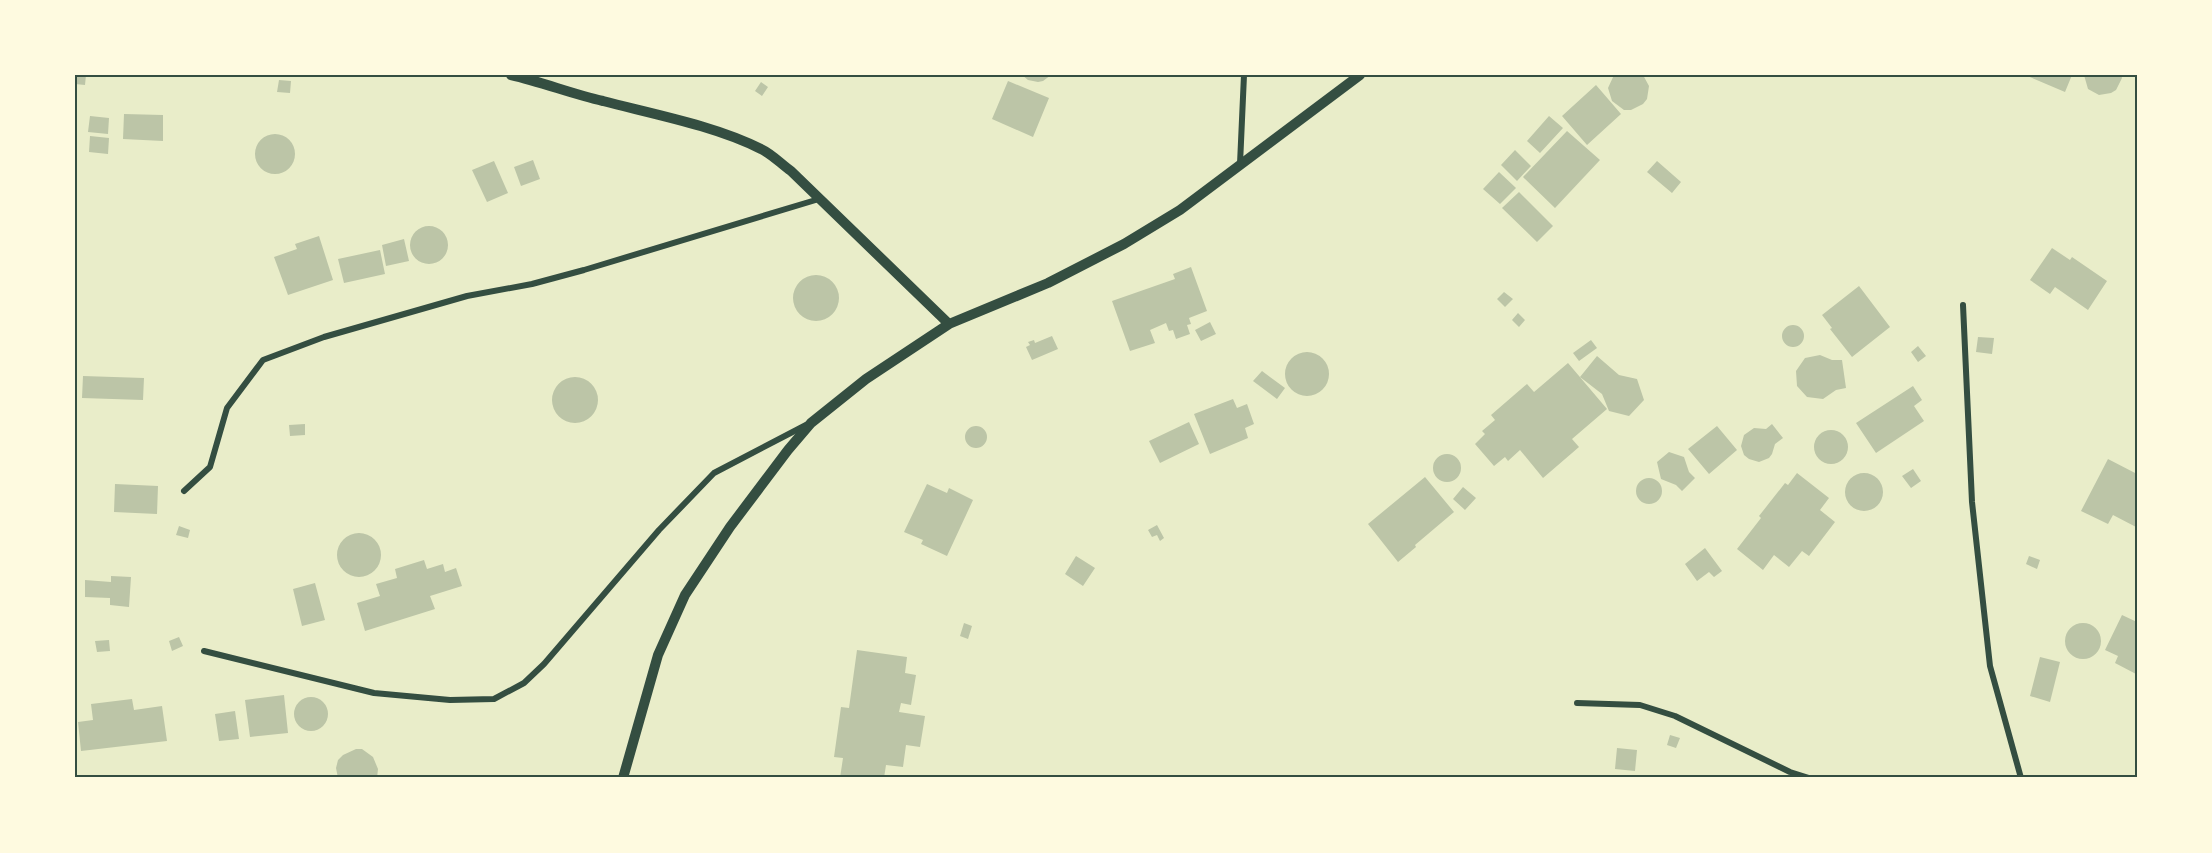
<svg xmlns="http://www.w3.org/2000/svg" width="2212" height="853" font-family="Roboto,sans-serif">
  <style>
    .building { fill: #bcc5a7 }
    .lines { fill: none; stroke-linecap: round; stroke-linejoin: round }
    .minor { stroke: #344e41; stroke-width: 6 }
    .tertiary { stroke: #344e41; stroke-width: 10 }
    .neatline { fill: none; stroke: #344e41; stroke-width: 2 }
  </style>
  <rect width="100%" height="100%" fill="#e9edc9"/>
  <path class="building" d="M75 75H86L85 85 75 84Z
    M1022 75H1051L1043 81 1038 82 1028 80Z
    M1614 75H1643L1649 86 1647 99 1643 104 1631 110H1624L1612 101 1608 88Z
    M2025 75H2072L2065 92Z
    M2084 75H2121L2122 78 2116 90 2111 93 2099 95 2088 89Z
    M279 80 291 81 290 93 277 92Z
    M1008 81 1049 98 1033 137 992 119Z
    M761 82 768 87 762 96 755 91Z
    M1596 85 1621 114 1587 145 1562 116Z
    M124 114 163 115V141L123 139Z
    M90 116 109 118 108 134 88 132Z
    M1549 116 1563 128 1540 153 1527 141Z
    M1567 131 1600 160 1555 208 1523 177Z
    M255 154a20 20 0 1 1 40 0a20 20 0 1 1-40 0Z
    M90 136 109 138 108 154 89 152Z
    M1515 150 1531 166 1517 181 1501 165Z
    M533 160 540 179 521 186 514 167Z
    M494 161 508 193 487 202 472 170Z
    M1657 161 1681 182 1672 193 1647 172Z
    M1499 172 1516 188 1500 204 1483 189Z
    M1519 192 1553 226 1537 242 1502 208Z
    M410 245a19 19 0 1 1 38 0a19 19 0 1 1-38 0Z
    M319 236 333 280 288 295 274 257 297 249 295 244Z
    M404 239 409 261 386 266 382 245Z
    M2052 248 2070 260 2072 257 2107 281 2088 310 2055 287 2050 294 2030 280Z
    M380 250 385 274 344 283 338 259Z
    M1191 267 1207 311 1189 318 1191 324 1187 325 1190 334 1176 339 1173 330 1169 331 1166 323 1150 330 1155 343 1130 351 1112 301 1175 279 1173 274Z
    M793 298a23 23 0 1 1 46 0a23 23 0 1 1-46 0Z
    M1859 286 1890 327 1852 357 1830 329 1832 328 1822 315Z
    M1504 292 1513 299 1505 307 1497 299Z
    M1518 313 1525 320 1519 327 1512 320Z
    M1210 322 1216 334 1201 341 1195 330Z
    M1782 336a11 11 0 1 1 22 0a11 11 0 1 1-22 0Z
    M1052 336 1058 349 1032 360 1026 347 1030 345 1028 342 1034 340 1035 343Z
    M1978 337 1994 338 1992 354 1976 352Z
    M1591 340 1597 348 1579 361 1573 353Z
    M1918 346 1926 356 1918 362 1911 352Z
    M1285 374a22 22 0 1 1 44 0a22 22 0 1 1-44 0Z
    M1820 355 1832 360H1842L1846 388 1836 390 1823 399 1807 397 1797 386 1796 371 1805 358Z
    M1597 356 1619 375 1637 379 1644 400 1629 416 1609 411 1602 394 1580 377Z
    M1568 363 1607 409 1572 439 1579 447 1543 478 1520 450 1508 461 1505 457 1494 466 1475 444 1485 434 1482 431 1495 420 1491 415 1527 384 1534 392Z
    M1262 371 1285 388 1277 399 1253 381Z
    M83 376 144 378 143 400 82 398Z
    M552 400a23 23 0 1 1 46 0a23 23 0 1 1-46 0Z
    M1913 386 1922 400 1914 406 1924 421 1876 453 1856 423Z
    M1233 399 1237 408 1247 404 1254 424 1245 428 1248 438 1210 454 1194 414Z
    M1189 422 1199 444 1160 463 1149 441Z
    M305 424V435L290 436 289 425Z
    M1772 424 1783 438 1775 444 1772 454 1769 458 1759 462 1749 459 1744 455 1741 446 1744 435 1754 428 1766 429Z
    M965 437a11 11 0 1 1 22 0a11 11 0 1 1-22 0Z
    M1717 426 1737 450 1709 474 1688 449Z
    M1814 447a17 17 0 1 1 34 0a17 17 0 1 1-34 0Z
    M1669 452 1684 457 1689 472 1695 478 1682 491 1676 485 1661 479 1657 462Z
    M1433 468a14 14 0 1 1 28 0a14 14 0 1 1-28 0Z
    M2108 459 2137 474 2136 527 2113 515 2108 524 2081 511Z
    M1913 469 1921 481 1911 488 1902 476Z
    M1797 473 1829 498 1820 510 1835 522 1809 556 1802 551 1789 567 1774 555 1763 570 1737 549 1761 518 1759 516 1785 483 1788 485Z
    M1845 492a19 19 0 1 1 38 0a19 19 0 1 1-38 0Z
    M1425 477 1454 512 1415 545 1416 547 1398 562 1368 524Z
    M1636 491a13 13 0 1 1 26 0a13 13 0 1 1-26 0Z
    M115 484 158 486 157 514 114 512Z
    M927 484 947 493 949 488 973 500 947 556 921 544 923 540 904 532Z
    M1463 487 1476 498 1465 510 1453 499Z
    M1157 525 1164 538 1160 541 1157 535 1152 537 1148 530Z
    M179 526 190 530 188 538 176 535Z
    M337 555a22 22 0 1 1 44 0a22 22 0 1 1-44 0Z
    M1705 548 1722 571 1714 577 1709 572 1697 581 1685 564Z
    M1076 556 1095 568 1083 586 1065 574Z
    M2029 556 2040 560 2037 569 2026 564Z
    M424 560 427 569 443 564 445 572 456 568 462 586 430 596 435 609 365 631 357 603 380 596 376 584 397 578 395 569Z
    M111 576 131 577 129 607 110 605V598L85 597V580L111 582Z
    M315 583 325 620 302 626 293 589Z
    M2122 615 2137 622 2136 674 2115 663 2118 656 2105 650Z
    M964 623 972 626 968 639 960 636Z
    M2065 641a18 18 0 1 1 36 0a18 18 0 1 1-36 0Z
    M179 637 183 646 172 651 169 641Z
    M109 640 110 651 97 652 95 641Z
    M857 650 907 657 905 673 916 675 911 705 901 703 899 712 925 716 920 747 906 745 903 767 886 765 884 778H840L843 758 834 757 841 707 849 708Z
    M2040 657 2060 662 2050 702 2030 696Z
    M284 695 288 733 250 737 245 700Z
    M294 714a17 17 0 1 1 34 0a17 17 0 1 1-34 0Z
    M132 699 134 710 162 706 167 741 81 751 78 722 93 720 91 704Z
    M235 711 239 739 219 741 215 714Z
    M1670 735 1680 738 1676 748 1667 745Z
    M1617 748 1637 750 1635 771 1615 769Z
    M356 749H362L373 757 378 769 377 778H338L336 768 338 760 343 755Z"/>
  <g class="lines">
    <path class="minor" d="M1240 164 1244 75
      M1963 305 1972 502 1990 666 2021 778
      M184 491 210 467 227 408 263 360 324 337 467 296 532 284 584 270 819 199
      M204 651 374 693 450 700 494 699 524 683 544 664 659 530 714 473 806 425
      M1577 703 1640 705 1675 716 1790 772 1809 778"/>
    <path class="tertiary" d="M511 75C542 82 572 94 603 101 653 114 716 126 761 149 772 154 781 164 791 171L949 324
      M623 778 658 655 685 595 730 527 788 450 811 423 866 379 949 324 1048 283 1124 244 1180 210 1360 75"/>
  </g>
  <rect width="2212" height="853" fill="none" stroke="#fefae0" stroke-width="153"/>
  <rect x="76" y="76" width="2060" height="700" class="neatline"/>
</svg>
